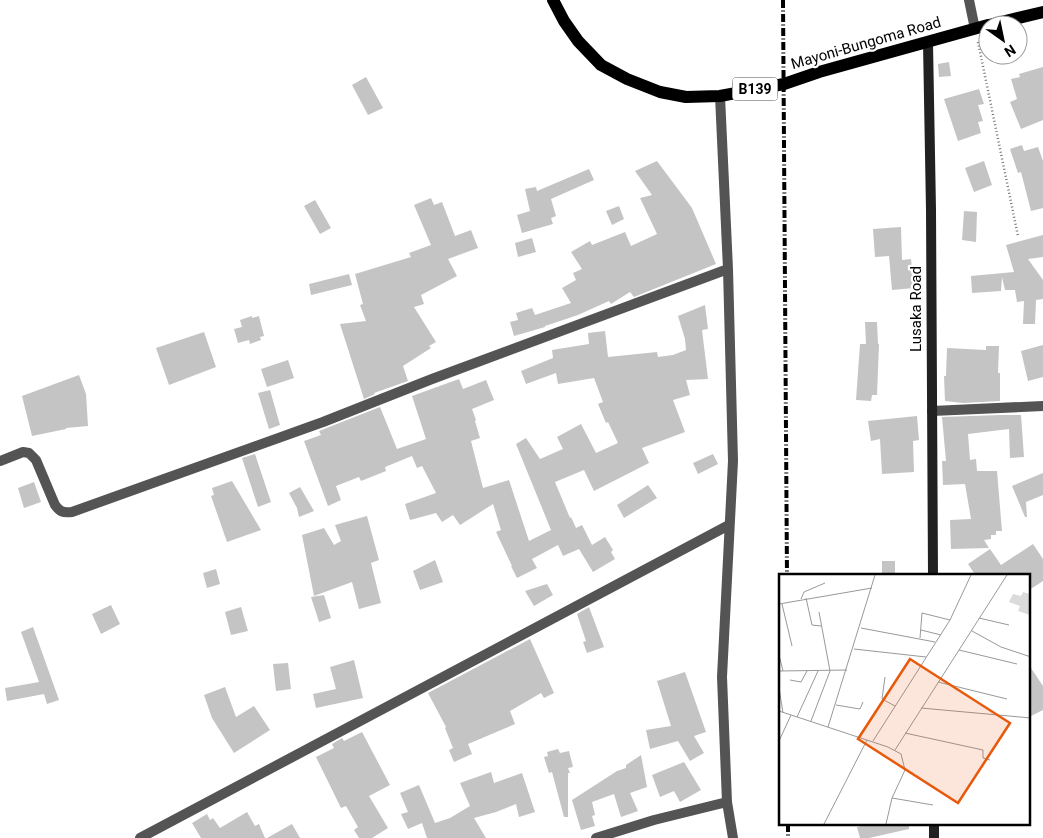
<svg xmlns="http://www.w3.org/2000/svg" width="1043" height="838" font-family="Roboto,sans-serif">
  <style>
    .building { fill: #c4c4c4 }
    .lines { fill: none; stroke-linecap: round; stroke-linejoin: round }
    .path { stroke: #767676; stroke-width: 2.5; stroke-dasharray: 1 2.5; stroke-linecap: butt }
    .street { stroke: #545454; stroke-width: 10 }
    .secondary { stroke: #212121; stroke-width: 10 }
    .primary { stroke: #000; stroke-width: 12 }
    .rail { stroke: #000; stroke-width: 4; stroke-dasharray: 8 2.5 1 2.5; stroke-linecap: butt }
    .labels { text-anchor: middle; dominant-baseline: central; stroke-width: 4.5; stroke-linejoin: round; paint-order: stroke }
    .shield { fill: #fff; stroke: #4c4c4c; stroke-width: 1 }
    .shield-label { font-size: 14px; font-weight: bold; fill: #000 }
    .street-label { font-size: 15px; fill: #000; stroke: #fff }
    .inset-road { fill: none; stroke: #999; stroke-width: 1 }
    .view { fill: #e8590c; fill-opacity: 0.15; stroke: #e8590c; stroke-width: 2.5 }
    .inset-edge { fill: none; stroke: #000; stroke-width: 2.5 }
  </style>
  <rect width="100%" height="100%" fill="#fff"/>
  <path class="building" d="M949 62 951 76 939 77 938 64Z
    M1043 67V120L1021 129 1010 102 1017 99 1011 79 1020 77 1019 74Z
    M366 77 383 108 368 115 352 85Z
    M979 89 984 104 978 105 983 121 978 122 981 133 958 141 944 99Z
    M1022 145 1024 151 1038 147 1043 161V208L1031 211 1021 172 1018 173 1010 149Z
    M657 161 692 208 716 264 634 297 630 292 611 304 609 301 578 315 545 326V327L514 336 510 322 518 320 516 313 532 308 535 315 571 303 562 288 576 280 573 273 582 269 571 252 590 241 592 245 625 232 631 246 657 234 640 198 652 195 635 171Z
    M984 161 992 185 974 192 965 168Z
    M589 169 594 180 551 199 556 216 551 218 553 224 522 233 517 215 530 211 525 189 536 187 537 191Z
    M431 198 434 205 442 202 455 236 471 230 478 248 448 259 457 276 421 295 424 304 414 307 436 342 429 346 431 348 403 366 408 381 374 393 375 394 364 399 340 324 366 321 360 305 363 304 355 274 411 257 409 253 431 245 414 205Z
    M315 200 331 228 320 234 304 206Z
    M619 206 624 219 612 225 606 211Z
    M964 211 977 212 976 242 962 240Z
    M901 227 902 260 911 259 914 288 892 290 889 256 875 257 873 229Z
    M1043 235V257L1028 259 1043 280V299L1036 300 1035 324H1023L1024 301 1017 302 1015 290H1005L1002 277 1001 291 972 293 971 276 1014 272 1006 245Z
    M532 238 536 252 518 257 515 243Z
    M349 274 352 285 311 295 309 284Z
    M705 305 708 329 702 330 708 379 686 380 690 395 673 400 685 432 642 448 649 463 594 491 584 470 555 482 570 518 571 517 576 528 582 525 592 545 605 537 613 550 611 552 615 559 593 572 579 549 563 556 558 545 532 559 537 568 517 578 511 566H512L496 532 501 530 493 504 460 525 453 515 442 522 436 513 410 520 405 504 436 493 422 466 417 468 412 456 385 467 386 471 361 481 359 477 336 486 341 500 328 506 304 441 321 435 319 431 380 407 397 449 426 439 412 396 459 379 463 389 486 380 494 400 472 409 476 420 475 421 480 438 471 441 483 488 509 480 529 541 551 530 516 444 526 438 540 459 563 449 557 437 581 424 596 453 618 443 608 422 606 423 598 404 603 402 594 378 558 384 556 373 526 384 521 371 553 358 552 350 589 344 588 333 605 331 608 357 657 352 658 357 673 355 686 350 685 339 678 316Z
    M252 316V318L259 316 264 336 260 337 261 340 250 344 249 340 238 343 234 329 242 327 240 320Z
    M865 322H877L878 344H879L877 395H872L871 401 856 400 860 344H866Z
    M204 332 216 367 169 385 156 348Z
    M1043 345V377L1028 381 1021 351Z
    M986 346H999L998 373H1000V401L963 403 945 401 944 376H946L947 348 986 350Z
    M288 360 294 378 267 387 261 369Z
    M79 375 86 394 88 426 66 428V429L32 436 22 396Z
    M270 390 280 425 269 429 258 393Z
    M1000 415H1021L1024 457 1010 458 1009 429 968 434 970 460 976 459 977 471H997L1002 531H996V535H991V539L984 540 989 548 951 549 950 520 971 519 965 484 943 485 942 461H946L942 417Z
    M917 416 919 440 913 441 914 472 882 474 880 439 871 441 868 421Z
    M255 454 271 502 258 507 242 458Z
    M713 454 718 464 698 474 693 463Z
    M1043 473V495L1026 502 1027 517H1025L1012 486Z
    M232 481 261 530 227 542 211 496 214 495 212 488Z
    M34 482 41 502 24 508 18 488Z
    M648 485 657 498 624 518 617 505Z
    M300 487 314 511 299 517 297 508 289 493Z
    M367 516 379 560 371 563 381 603 359 609 352 582 314 596 302 535 324 528 334 545 341 541 335 525Z
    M1033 544 1043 559V581L1029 590V576H976L968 564 990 549 1001 565Z
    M435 560 443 582 420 590 413 571Z
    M882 561H895V576H882Z
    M216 569 220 584 207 588 203 573Z
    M547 584 553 595 534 606 525 591Z
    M324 595 331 618 319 622 311 597Z
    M111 605 120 624 101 634 92 614Z
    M241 607 248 631 231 635 225 612Z
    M589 607 604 647 587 653 583 642 586 641 577 614Z
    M33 627 59 700 47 704 44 694 7 701 5 688 39 682 21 632Z
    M530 639 554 693 544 698 541 693 510 711 515 724 468 744 472 754 454 762 449 750 453 748 445 728 446 727 428 693Z
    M354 660 363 698 316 708 313 694 336 689 330 667Z
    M288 663 291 689 276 691 273 664Z
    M1029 665 1043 686V710L1029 717Z
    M685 672 706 732 694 736 704 753 690 761 678 741 650 749 646 730 671 726 657 681Z
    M225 687 236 717 254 706 270 730 234 753 212 718 204 695Z
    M362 732 390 785 369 796 388 828 372 838H359L354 830 358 827 346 806 341 808 316 757 334 748 332 744 342 738 344 741Z
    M558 749 560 753 569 751 573 767 568 768 570 773H568V817H564L552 772 549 773 544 757 548 756 547 752Z
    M641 755 647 787 630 793 638 811 621 817 614 794 592 802 595 815 592 816 595 826 581 830 572 800 617 771 626 768V765Z
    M684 762 701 790 680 802 674 791 660 797 652 775Z
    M491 772 494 783 522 773 535 812 519 817 516 804 496 812 474 818 486 838H427L422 823 408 829 401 814 408 812 400 793 419 785 435 823 450 818 470 806 460 783Z
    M247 812 255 826 259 824 265 838H201L192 823 207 814 210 820 213 818 220 828Z
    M292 824 300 838H267Z
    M871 824H909V829L869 838H860L857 827Z"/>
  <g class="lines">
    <path class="path" d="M978 42 1018 236"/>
    <path class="street" d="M969 0 975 29
      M720 96 728 269 733 461 722 677 727 802 733 838
      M932 411 1043 406
      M0 461 23 452 29 453 36 460 55 505C60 512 63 513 72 512L323 422 432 379 728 269
      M140 838 729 525
      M596 838 654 820 727 802"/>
    <path class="secondary" d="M928 43 931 210 933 576
      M934 824V838"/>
    <path class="primary" d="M553 0 564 21 578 41 601 65 627 79 660 92 686 97 720 96 784 84 819 72 988 25
      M989 25 1043 12"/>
    <path class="rail" d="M783 0 787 576
      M788 824V838"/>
  </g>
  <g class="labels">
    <rect class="shield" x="732.5" y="77.5" width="45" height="23" rx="4"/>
    <g class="shield-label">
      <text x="755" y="89">B139</text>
    </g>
    <g class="street-label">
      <text transform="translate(866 43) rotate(-16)">Mayoni-Bungoma Road</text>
      <text transform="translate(916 309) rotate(-90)">Lusaka Road</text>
    </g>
  </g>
  <g transform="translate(779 574)">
    <rect width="251" height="251" fill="#fff"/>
    <path d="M244 18 251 20V41L239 37 241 32 230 28 234 20 242 22Z" fill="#dbdbdb"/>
    <path class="inset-road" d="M27 24 33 51 42 52M22 25 25 18 46 9M0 30 93 14M3 30 13 72M200 44 230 51M82 54 156 68M142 56 162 61M193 57 222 73 252 83M141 64 143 39 171 46M75 75 147 83M180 76 238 90M0 81 4 97M0 97 68 96M106 103 103 125 116 132M11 106 22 108 28 97M159 108 228 125M0 114 4 139M57 131 81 135 84 128M142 134 252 144M0 137 109 173 122 180 126 196 113 224 107 250M18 143 39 97M32 147 51 97 40 38M49 153 96 1M126 159 204 176V184L211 186M0 167 12 141M94 167 171 46 192 1M116 176 228 1M113 224 154 231M45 250 88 166"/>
    <path class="view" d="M131 85 231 149 179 229 79 165Z"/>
    <rect width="251" height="251" class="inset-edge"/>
  </g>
  <g transform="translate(1003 40) rotate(147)"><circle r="24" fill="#ffffff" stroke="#999999"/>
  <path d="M0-4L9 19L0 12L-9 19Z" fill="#000000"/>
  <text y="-8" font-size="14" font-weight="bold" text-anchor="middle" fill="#000000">N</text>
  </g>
</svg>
